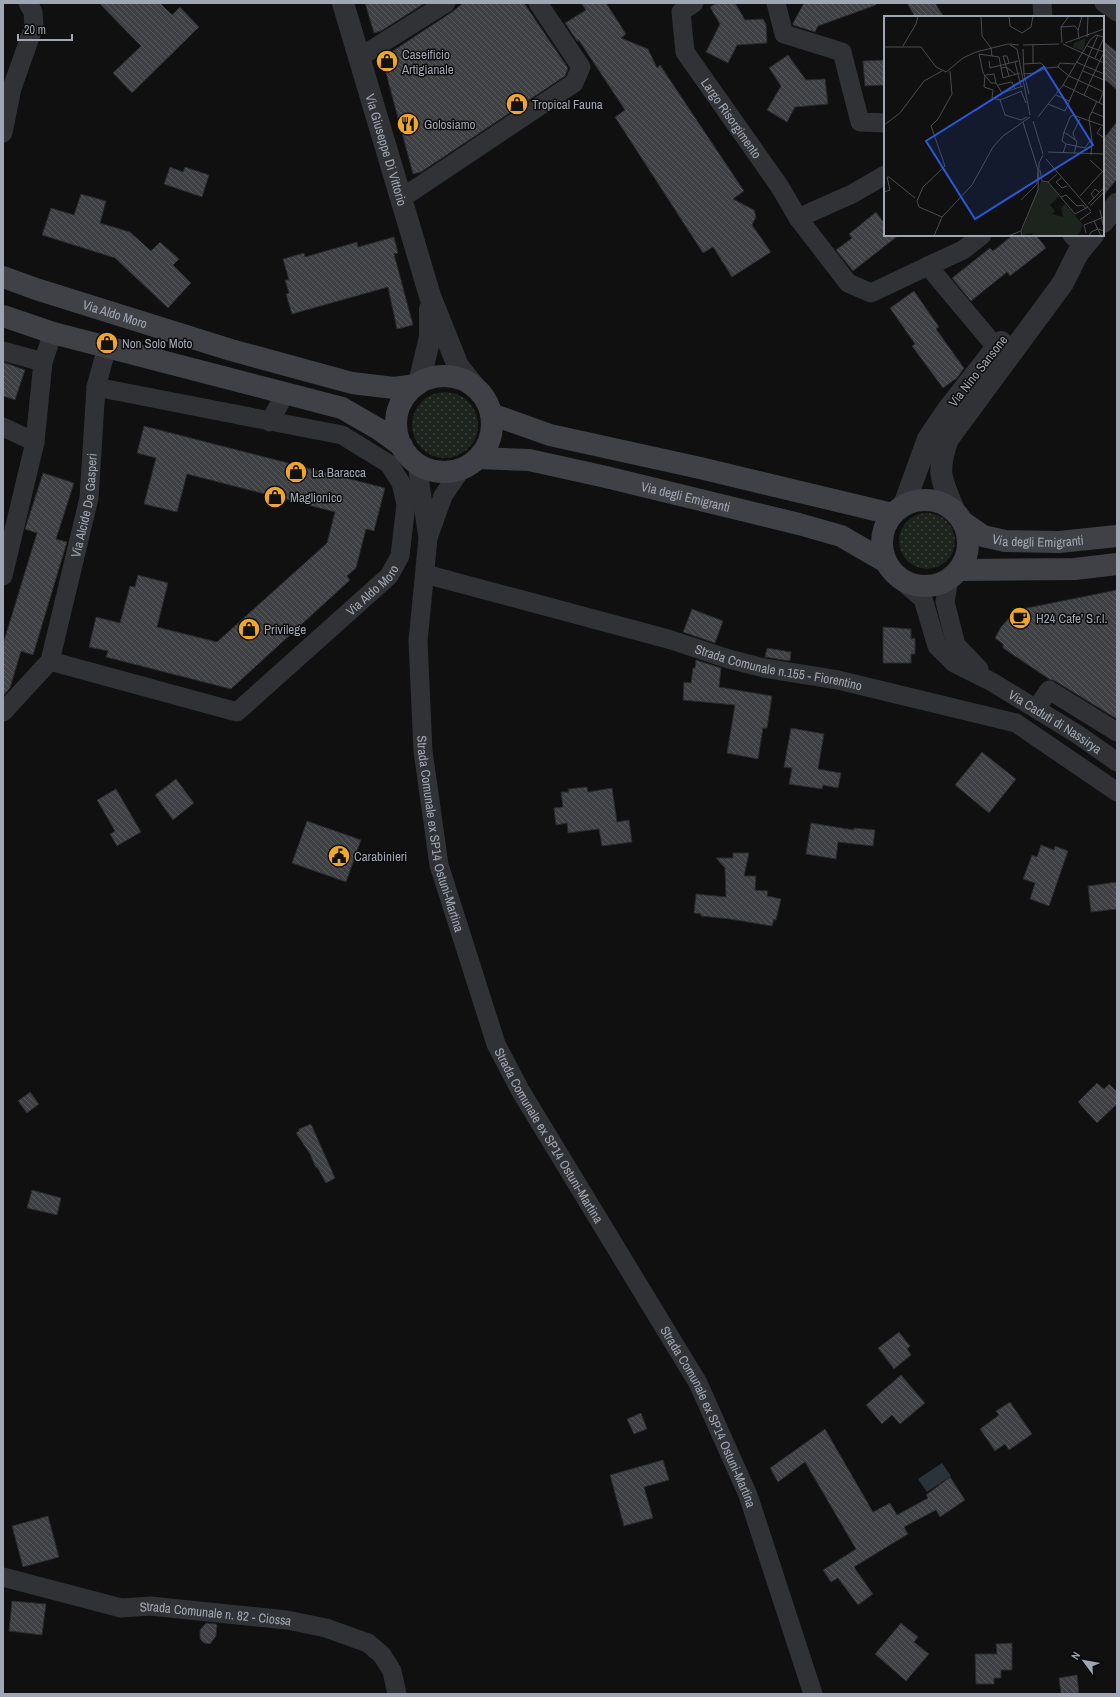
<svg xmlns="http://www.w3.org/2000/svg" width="1120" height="1697" font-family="'Archivo Narrow',sans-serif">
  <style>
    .grass { fill: url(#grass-dots) }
    .water { fill: #2a3339 }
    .building { fill: url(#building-back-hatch); stroke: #2a2a2d }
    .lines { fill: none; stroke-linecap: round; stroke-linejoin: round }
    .minor { stroke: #313236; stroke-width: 19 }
    .tertiary { stroke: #313236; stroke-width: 22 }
    .secondary { stroke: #3f4146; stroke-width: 22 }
    .labels { text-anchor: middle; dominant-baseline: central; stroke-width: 3; stroke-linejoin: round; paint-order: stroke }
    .poi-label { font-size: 13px; fill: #a1a7b2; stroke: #0b0b0c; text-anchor: start }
    .street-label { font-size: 13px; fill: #a1a7b2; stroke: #0b0b0c }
    .inset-road { fill: none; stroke: #4a4c51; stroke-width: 1 }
    .view { fill: #2a57d4; fill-opacity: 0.15; stroke: #2a57d4; stroke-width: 2 }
    .inset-edge { fill: none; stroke: #a1a7b2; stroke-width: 2 }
  </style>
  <defs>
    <pattern id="grass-dots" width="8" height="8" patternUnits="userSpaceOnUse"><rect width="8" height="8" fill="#1c241d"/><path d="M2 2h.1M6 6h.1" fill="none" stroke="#3a413b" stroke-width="1.8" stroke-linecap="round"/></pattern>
    <pattern id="building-back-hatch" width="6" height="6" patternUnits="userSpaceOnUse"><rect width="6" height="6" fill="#3f4044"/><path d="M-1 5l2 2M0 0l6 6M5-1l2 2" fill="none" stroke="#58595d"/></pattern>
  </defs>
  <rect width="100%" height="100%" fill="#101011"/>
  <path class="grass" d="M412 425a33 33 0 1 1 66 0a33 33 0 1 1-66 0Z
    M899 541a28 28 0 1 1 56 0a28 28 0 1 1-56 0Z"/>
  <path class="water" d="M942 1463 951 1476 927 1492 918 1479Z"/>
  <path class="building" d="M99 3H160L172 15 180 7 199 27 132 93 113 73 141 46Z
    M365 3H425L381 31 374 33Z
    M463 3H524L568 68 565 76 421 172 413 174 382 58 452 12Z
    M581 3H606L626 34 621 38 648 49 657 68 660 65 744 191 733 199 754 210 756 217 752 225 771 252 732 277 713 247 703 253 615 117 625 110 578 39V42L565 23 586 10Z
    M717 3H735L745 20 763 19 766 24 767 43 737 45 728 63 706 52 720 24 710 7Z
    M804 3H876V5L818 26 815 32 793 25V23Z
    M907 3H935L944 17H915Z
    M1103 41 1117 52V90L1103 78Z
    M788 55 806 80 825 79 828 104 795 107 787 122 767 110 781 86 769 68Z
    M885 60V85L865 86 863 61Z
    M1117 122V179L1103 196V139Z
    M170 167 183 172 185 167 209 175 202 197 164 184Z
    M81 194 106 201 100 223 130 232 151 251 160 242 179 259 173 265 191 283 168 308 115 258 42 235 51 208 74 215Z
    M876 212 885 224V235H899L853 271 836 250 852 238 849 234Z
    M1013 235H1036L1046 248 1010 276 1007 272 971 301 952 278 990 248 993 251Z
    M394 237 398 253 394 254 413 325 397 329 388 287 292 314 286 294 289 293 285 280H289L283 259 304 253 305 257 357 242 358 247Z
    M914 291 939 327 936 329 964 368 957 378 943 388 912 346 915 344 890 308Z
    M3 362 25 370 15 400 3 396Z
    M144 426 385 488 374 531 366 529 356 568 347 576 350 580 231 689 106 657 108 651 89 647 96 617 120 623 130 586 135 587 138 575 168 583 157 627 217 642 327 543 335 512 187 474 177 512 144 504 156 458 137 453Z
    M43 473 74 483 56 539 67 542 33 655 21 651 10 688 3 696V644L37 533 25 529Z
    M1117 590V719L1055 681 1049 679 1003 648V644L995 638 1001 627 1010 617 1022 609Z
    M692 609 723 621 715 643 683 632Z
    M883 627 911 629V639L915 638V654H911V663H883Z
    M767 648 791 652 790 661 765 657Z
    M696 660 721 668 719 687 772 696 767 728H763L758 759 727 753 735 705 683 700 684 682 691 683 693 668H695Z
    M791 728 824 734 818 769 841 773 838 788 823 785 822 789 789 784 792 768 784 767Z
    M982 752 1016 779 989 813 955 785Z
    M176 779 194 803 173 820 155 795Z
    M587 787 588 792 612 788 617 822 629 820 632 842 602 846 599 829 568 833 567 823 556 825 554 808 563 807 561 792H569L568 789Z
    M116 789 141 832 117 846 110 834 115 831 97 800Z
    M307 821 361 840 346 882 292 863Z
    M811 823 854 830V828L875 830 873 846 838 842 836 859 806 854Z
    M1041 845 1054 850 1055 846 1068 851 1049 906 1030 899 1035 883 1023 879 1032 855 1037 857Z
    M733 853H749L744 876H756L755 890 768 891 767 896 781 899 776 920 774 919 772 926 730 919 701 916V914L694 913 696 894 726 897 725 868 716 858H733Z
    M1117 882V909L1091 912 1088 886Z
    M1097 1083 1104 1089 1109 1084 1117 1092V1104L1097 1123 1078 1102Z
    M30 1092 39 1104 27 1113 18 1101Z
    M311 1124 335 1178 326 1183 317 1167 316 1168 310 1154 296 1133 299 1131V1129Z
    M32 1190 61 1198 57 1215 27 1208Z
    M899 1332 910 1346 907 1349 911 1355 894 1369 878 1348Z
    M901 1375 925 1403 900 1424 892 1415 882 1424 866 1405Z
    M1010 1402 1032 1434 1009 1450 1005 1444 995 1451 980 1429 999 1415 996 1411Z
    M641 1413 647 1429 634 1434 627 1419Z
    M825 1429 873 1512 890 1503 897 1515 928 1498 926 1495 950 1477 965 1500 940 1517 936 1510 904 1527 908 1534 854 1567 873 1594 858 1605 838 1578 831 1582 823 1570 856 1549 805 1462 778 1482 770 1468Z
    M663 1460 669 1480 644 1487 653 1518 624 1526 610 1475Z
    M48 1516 59 1557 23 1567 12 1526Z
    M12 1601 46 1604 42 1635 9 1631Z
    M206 1623 216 1624 217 1625 216 1636 210 1644 204 1643 200 1639V1630Z
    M901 1623 918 1637 914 1642 929 1654 906 1681 875 1654Z
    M1012 1643V1670H1001V1678H994V1684H976L975 1654H997L996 1644Z
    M1077 1675 1079 1694H1061L1059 1678Z"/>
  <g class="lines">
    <g class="minor">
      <path id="s1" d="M694 3 681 12 685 52 780 187 798 218 852 194 885 175"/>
      <path d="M776 3 784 34 842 52 860 122 885 123"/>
      <path d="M1042 3 1043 17"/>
      <path d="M1104 3 1117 12"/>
      <path d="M360 57 446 3"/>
      <path d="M3 133 12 88 34 26 33 12 28 3"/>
      <path d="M402 198 574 83 581 67 538 3"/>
      <path d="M798 218 848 283 871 293 928 266 1005 358"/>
      <path d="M1072 235 1084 246"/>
      <path d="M928 266 963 250 982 235"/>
      <path d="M3 351 43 362"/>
      <path d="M270 422 285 393"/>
      <path d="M3 427 35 442"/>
      <path id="s2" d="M417 464 428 538 418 641 423 751 439 865 496 1044 520 1090 698 1383 748 1495 813 1694"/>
      <path d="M429 535 443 496 462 468"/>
      <path id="s3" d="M425 574 668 639 729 659 764 668 838 680 1016 723 1117 792"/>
      <path id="s4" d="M895 575 923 599 937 646 954 663 992 682 1077 734 1117 762"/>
      <path d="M3 576 35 442 43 362 53 333"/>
      <path d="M949 579 945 602 956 645 979 669"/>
      <path id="s5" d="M50 661 237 712 389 576 400 556 406 504 401 483 389 464 342 435 96 387"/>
      <path d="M1036 709 1049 690 1117 732"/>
      <path id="s6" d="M3 712 50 661 89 498 96 387 107 347"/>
      <path id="s7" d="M3 1577 121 1608 151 1606 179 1609 287 1620 326 1628 368 1643 382 1655 392 1671 397 1694"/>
    </g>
    <g class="tertiary">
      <path id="s8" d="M343 3 430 296 458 366 473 385"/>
      <path d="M1103 222 1117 204"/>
      <path d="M419 383 430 337V309"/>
      <path d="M904 505 928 439 949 408 1001 342"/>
      <path d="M954 510C941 479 936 472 948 439L1063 283 1078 253 1093 235"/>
    </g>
    <g class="secondary">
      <path id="s9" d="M3 277 36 289 231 350 352 383 394 388 416 385"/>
      <path d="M3 316 53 333 342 408 380 430 402 446"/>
      <circle cx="444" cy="424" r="48"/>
      <path d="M491 414 550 435 700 468 892 514"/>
      <path id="s10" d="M478 458 529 460 606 477 799 524 841 536 886 562"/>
      <circle cx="925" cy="543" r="43"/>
      <path id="s11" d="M963 522 983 536 1005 541 1059 542 1117 536"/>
      <path d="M959 570 1075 569 1117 564"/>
    </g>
  </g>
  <defs>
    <g id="shop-disc" transform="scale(1.15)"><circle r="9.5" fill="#eea62b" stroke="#0b0b0c"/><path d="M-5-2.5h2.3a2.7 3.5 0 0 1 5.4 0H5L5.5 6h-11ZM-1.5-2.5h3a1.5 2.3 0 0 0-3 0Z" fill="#111"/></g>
    <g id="restaurant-disc" transform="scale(1.15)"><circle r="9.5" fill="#eea62b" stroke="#0b0b0c"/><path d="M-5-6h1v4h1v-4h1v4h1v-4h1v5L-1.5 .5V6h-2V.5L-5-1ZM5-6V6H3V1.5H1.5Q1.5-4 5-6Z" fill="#111"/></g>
    <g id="cafe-disc" transform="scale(1.15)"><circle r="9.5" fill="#eea62b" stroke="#0b0b0c"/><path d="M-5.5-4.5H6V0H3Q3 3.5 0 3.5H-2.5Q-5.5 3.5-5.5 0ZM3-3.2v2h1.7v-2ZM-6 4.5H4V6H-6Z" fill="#111"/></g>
    <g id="civic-disc" transform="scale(1.15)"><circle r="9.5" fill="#eea62b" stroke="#0b0b0c"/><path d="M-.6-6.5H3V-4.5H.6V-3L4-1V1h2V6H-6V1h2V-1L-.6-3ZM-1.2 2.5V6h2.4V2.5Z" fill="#111"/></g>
  </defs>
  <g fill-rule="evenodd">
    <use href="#shop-disc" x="387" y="61"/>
    <use href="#shop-disc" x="517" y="104"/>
    <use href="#restaurant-disc" x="408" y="124"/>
    <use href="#shop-disc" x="107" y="343"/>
    <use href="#shop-disc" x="296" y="472"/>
    <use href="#shop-disc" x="275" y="497"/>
    <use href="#cafe-disc" x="1020" y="618"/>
    <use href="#shop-disc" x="249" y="629"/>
    <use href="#civic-disc" x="339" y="856"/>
  </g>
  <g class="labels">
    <g class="poi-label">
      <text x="402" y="54">Caseificio<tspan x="402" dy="15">Artigianale</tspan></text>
      <text x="532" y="104">Tropical Fauna</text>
      <text x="424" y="124">Golosiamo</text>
      <text x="122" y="343">Non Solo Moto</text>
      <text x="312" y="472">La Baracca</text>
      <text x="290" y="497">Maglionico</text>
      <text x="1036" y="618">H24 Cafe' S.r.l.</text>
      <text x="264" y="629">Privilege</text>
      <text x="354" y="856">Carabinieri</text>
    </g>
    <g class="street-label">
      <text stroke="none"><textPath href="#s1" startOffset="137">Largo Risorgimento</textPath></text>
      <text stroke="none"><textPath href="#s8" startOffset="153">Via Giuseppe Di Vittorio</textPath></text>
      <text stroke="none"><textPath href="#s9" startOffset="118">Via Aldo Moro</textPath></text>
      <text transform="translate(978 371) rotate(-52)">Via Nino Sansone</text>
      <text stroke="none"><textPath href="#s10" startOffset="212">Via degli Emigranti</textPath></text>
      <text stroke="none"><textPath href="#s6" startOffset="229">Via Alcide De Gasperi</textPath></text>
      <text stroke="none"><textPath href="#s11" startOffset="80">Via degli Emigranti</textPath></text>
      <text stroke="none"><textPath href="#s5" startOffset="376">Via Aldo Moro</textPath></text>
      <text stroke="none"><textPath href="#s3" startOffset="366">Strada Comunale n.155 - Fiorentino</textPath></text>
      <text stroke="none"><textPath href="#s4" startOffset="227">Via Caduti di Nassirya</textPath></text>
      <text stroke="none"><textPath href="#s2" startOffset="373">Strada Comunale ex SP14 Ostuni-Martina</textPath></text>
      <text stroke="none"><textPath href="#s2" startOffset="697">Strada Comunale ex SP14 Ostuni-Martina</textPath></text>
      <text stroke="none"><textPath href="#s2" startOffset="1021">Strada Comunale ex SP14 Ostuni-Martina</textPath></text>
      <text stroke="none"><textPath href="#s7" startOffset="217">Strada Comunale n. 82 - Ciossa</textPath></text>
    </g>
  </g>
  <g transform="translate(884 16)">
    <rect width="220" height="220" fill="#101011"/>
    <path d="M157 165 164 167 175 180 166 189 171 195 168 198 179 201 177 192 181 188 199 209 194 220H149L148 217 139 219 138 215Z" fill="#1c241d"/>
    <path d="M202 22 199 35 189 31 190 27Z" fill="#1c241d"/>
    <path class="inset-road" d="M97 0 98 20 107 32 108 40M125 0 126 10 138 17M177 11 191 10 194 14M138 17 147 11 149 0M203 21 204 0M195 23 194 15 198 0M178 27 177 11 185 0M181 27 220 13M179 28 220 47M126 29 133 33 146 99M139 29 175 28M19 30 32 8 34 0M203 30 220 36M0 31H37L52 51 62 56 79 42 92 36 124 28 135 29M139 33 140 58 145 78M95 38 115 41 119 62 136 57M95 38 99 57 107 67H112M211 42 220 21M105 45 106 52 134 45M131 46 137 70M192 46 220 58M149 47V29M139 48 157 47 162 52M174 51 185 60 220 76M117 52 122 51 131 58M66 55 68 78 54 103 47 110 61 150 39 171 33 185 35 191 58 201 88 169 109 131 119 120 146 101M199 55 220 64M140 58 151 57 162 52 174 51 176 47 191 48M101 59 100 71 109 74 108 82 116 84 138 75M102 59 110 58 112 67M125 60 119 40H123L125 47M112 67 118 77 139 70M114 69 128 66 131 73M179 69 220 89M137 75 142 87M172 79 185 85M200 79 220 36M116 84 121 99 137 104 143 101M215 87 220 74M164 88 181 95 214 19M208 96 220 101M154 101 179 69 206 24 212 19 220 21M149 105 159 138M0 109 16 97 40 65 58 55M217 111 213 117 220 122M191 124 189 117 196 103M182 128 201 132 207 123M164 136 220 138M179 137 182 128 178 125 180 116M190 138 193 125 180 116 186 101 189 99 220 110M207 139 208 125 205 102 213 85M162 143 207 195M206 144 220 157M156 154 158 165 164 166M177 162 172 166 178 172 183 170M164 166 191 198 204 191M164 166 173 158M0 176 6 174 3 161H5L31 182M196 180 218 156M177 181 182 179 193 190 199 189 202 193M210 182 207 178 211 173 215 176M137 184 153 168 154 154 139 106M204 188 220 172M206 190 220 176M216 194 219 209M196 204 207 196M210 205 217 220M202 217 200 209 220 201M50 220 58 201M124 220 137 215M138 220 137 215 154 174 155 147 159 139M205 220 207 216 214 213 220 215"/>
    <path class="view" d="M160 51 209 129 91 203 42 125Z"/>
    <rect width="220" height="220" class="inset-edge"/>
  </g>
  <rect width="1120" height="1697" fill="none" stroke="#a1a7b2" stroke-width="8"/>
  <g transform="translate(1084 1661) rotate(302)" stroke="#0b0b0c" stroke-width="3" paint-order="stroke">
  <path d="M0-3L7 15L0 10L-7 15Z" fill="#a1a7b2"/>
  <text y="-6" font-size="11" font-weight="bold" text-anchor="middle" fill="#a1a7b2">N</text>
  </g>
  <path d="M18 34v6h54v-6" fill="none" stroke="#a1a7b2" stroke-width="2"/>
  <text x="24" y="34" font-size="12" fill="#a1a7b2" stroke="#0b0b0c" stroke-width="3" paint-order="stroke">20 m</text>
</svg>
